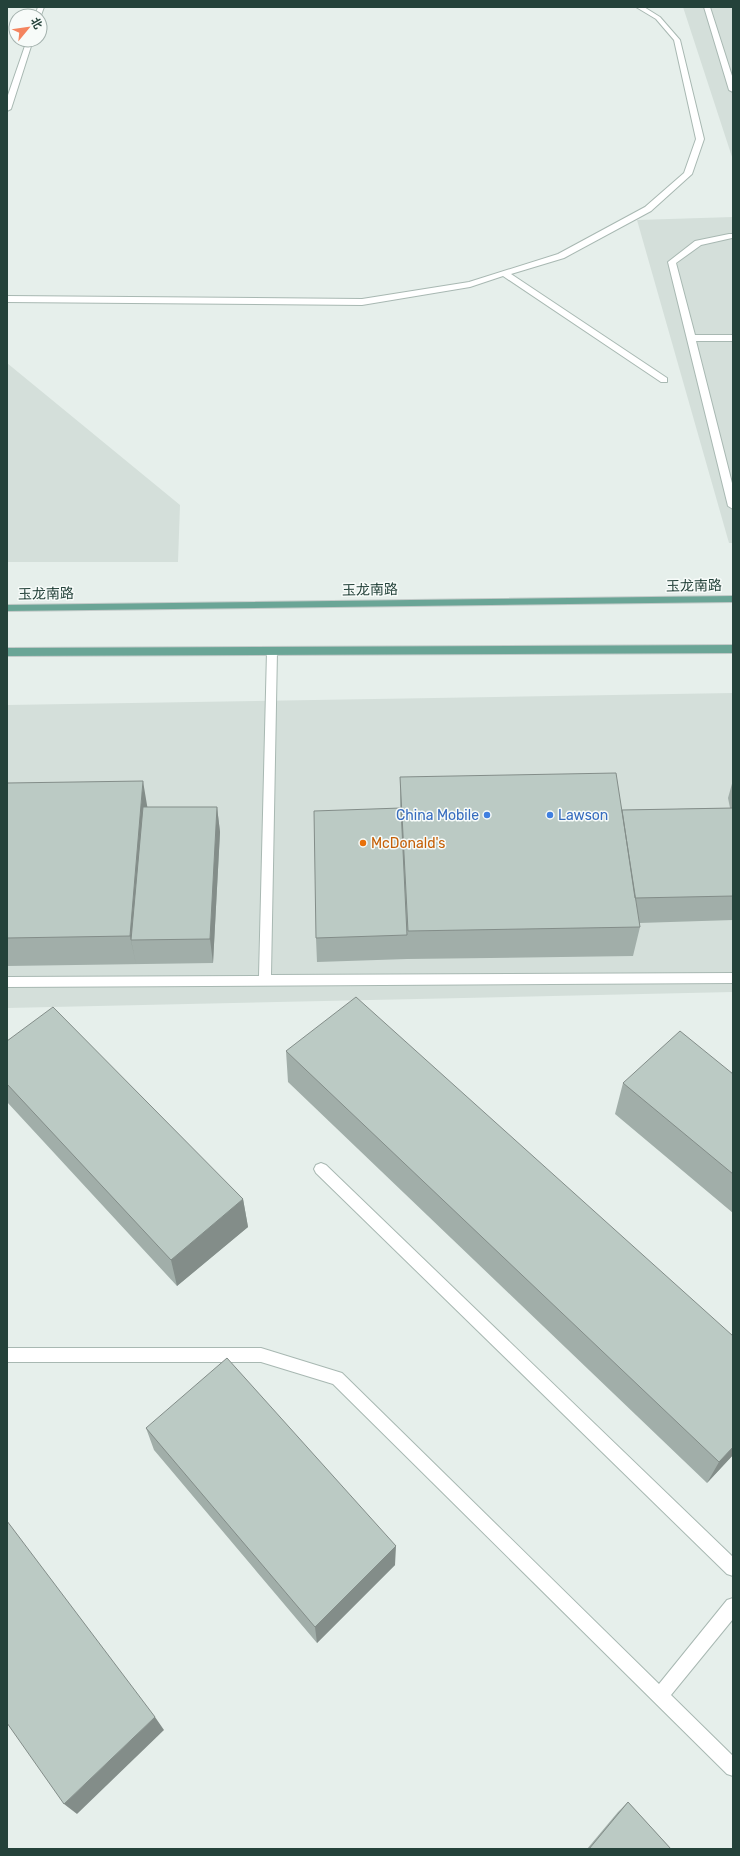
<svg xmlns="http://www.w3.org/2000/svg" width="740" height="1856" font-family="Rubik,'Noto Sans SC',sans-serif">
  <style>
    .built { fill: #d4dfda }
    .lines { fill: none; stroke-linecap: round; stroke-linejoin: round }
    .lane-casing { stroke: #a8b8b2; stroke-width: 2 }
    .primary-casing { stroke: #c2cac8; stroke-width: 2 }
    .lane { fill: #fff; fill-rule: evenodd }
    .primary { fill: #6aa596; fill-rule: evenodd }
    .wall { fill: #a1aea9 }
    .shaded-wall { fill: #838d89 }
    .building { fill: #bbcac4; stroke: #838d89 }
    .shop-dot { fill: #3f7fe0; stroke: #f7fbf9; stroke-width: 1.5 }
    .food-dot { fill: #e8710a; stroke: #f7fbf9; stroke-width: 1.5 }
    .labels { text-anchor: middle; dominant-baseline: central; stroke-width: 3; stroke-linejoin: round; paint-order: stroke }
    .street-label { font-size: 14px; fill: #24423a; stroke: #f7fbf9 }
    .shop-label { font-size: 14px; fill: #366cbe; stroke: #f7fbf9; text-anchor: end }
    .food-label { font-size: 14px; fill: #c56008; stroke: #f7fbf9; text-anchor: start }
  </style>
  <rect width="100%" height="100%" fill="#e6efeb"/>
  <path class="built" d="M683 7H733V160Z
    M733 217V543H729L637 220Z
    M7 363 180 505 178 562H7Z
    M733 693V992L7 1008V705Z"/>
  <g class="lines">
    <g class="lane-casing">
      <path id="lane" d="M38 7H44L40 18V16H35Z
        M636 7H644L660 17 680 40 704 139 692 174 651 211 564 258 511 274 667 378V382H661L503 276 470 287 362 305 7 302V296L362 299 469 282 558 254 645 207 684 173 696 139 674 40 656 19Z
        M704 7H710L733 79V92L729 90Z
        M27 40H33L11 109 7 111V98Z
        M729 234H732V238L701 245 676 263 695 335H733V341H696L733 487V509L728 506 668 262 695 241Z
        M272 647 277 651 271 975 733 973V983L7 987V977L259 976 267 651Z
        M321 1163 326 1165 733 1557V1576L727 1574 316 1173 314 1169 316 1165Z
        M7 1348H261L342 1373 659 1684 727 1600 733 1598V1619L671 1695 733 1756V1776L727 1774 333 1384 261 1362H7Z"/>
    </g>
    <g class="primary-casing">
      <path id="primary" d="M733 596V602L7 611V605Z
        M733 645V653L7 656V648Z"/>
    </g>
    <use href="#lane" class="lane"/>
    <use href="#primary" class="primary"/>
  </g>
  <path class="wall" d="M400 777 622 810 730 808 728 798 733 780V920L639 923 640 927 633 956 407 959 317 962 316 938 400 808Z
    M7 783 148 807H217L220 832 213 963 7 966Z
    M7 1041 243 1199 248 1227 177 1286 7 1102Z
    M286 1051 733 1455 707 1483 288 1082Z
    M733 1074V1213L615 1114 623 1083Z
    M146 1428 395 1565 317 1643 154 1450Z
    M628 1802 671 1849H587L618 1812Z"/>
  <path class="shaded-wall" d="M143 781 148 811 131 940 136 964 130 936Z
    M217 807 220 832 213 963 210 939Z
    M243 1199 248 1227 177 1286 171 1260Z
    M733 1447V1455L707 1483 719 1462Z
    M396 1546 395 1565 317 1643 315 1627Z
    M155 1717 164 1730 77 1814 64 1804Z"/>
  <path class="building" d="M616 773 640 927 408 931 400 777Z
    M143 781 130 936 7 938V783Z
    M143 807H217L210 939 131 940Z
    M401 808 407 935 316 938 314 811Z
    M733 808V896L635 898 622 810Z
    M356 997 733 1336V1447L719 1462 286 1051Z
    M53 1007 243 1199 171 1260 7 1084V1041Z
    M680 1031 733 1074V1174L623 1083Z
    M227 1358 396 1546 315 1627 146 1428Z
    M7 1521 155 1717 64 1804 7 1723Z
    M628 1802 671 1849H589Z"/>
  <g class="shop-dot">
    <circle cx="487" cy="815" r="4"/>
    <circle cx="550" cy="815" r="4"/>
  </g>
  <circle class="food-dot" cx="363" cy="843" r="4"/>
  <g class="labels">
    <g class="street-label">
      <text transform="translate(694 586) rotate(-1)">玉龙南路</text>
      <text transform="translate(370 590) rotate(-1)">玉龙南路</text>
      <text transform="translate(46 594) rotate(-1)">玉龙南路</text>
    </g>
    <g class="shop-label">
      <text x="479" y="815">China Mobile</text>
      <text x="558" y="815" text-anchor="start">Lawson</text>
    </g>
    <g class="food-label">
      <text x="371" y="843">McDonald's</text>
    </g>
  </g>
  <rect width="740" height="1856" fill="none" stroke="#24423a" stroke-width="16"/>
  <g transform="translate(28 28) rotate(61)"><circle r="19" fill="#f7fbf9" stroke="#a3b1ad"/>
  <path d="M0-3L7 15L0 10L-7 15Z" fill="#f4845f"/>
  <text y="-6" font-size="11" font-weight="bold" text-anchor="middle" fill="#24423a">北</text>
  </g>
</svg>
